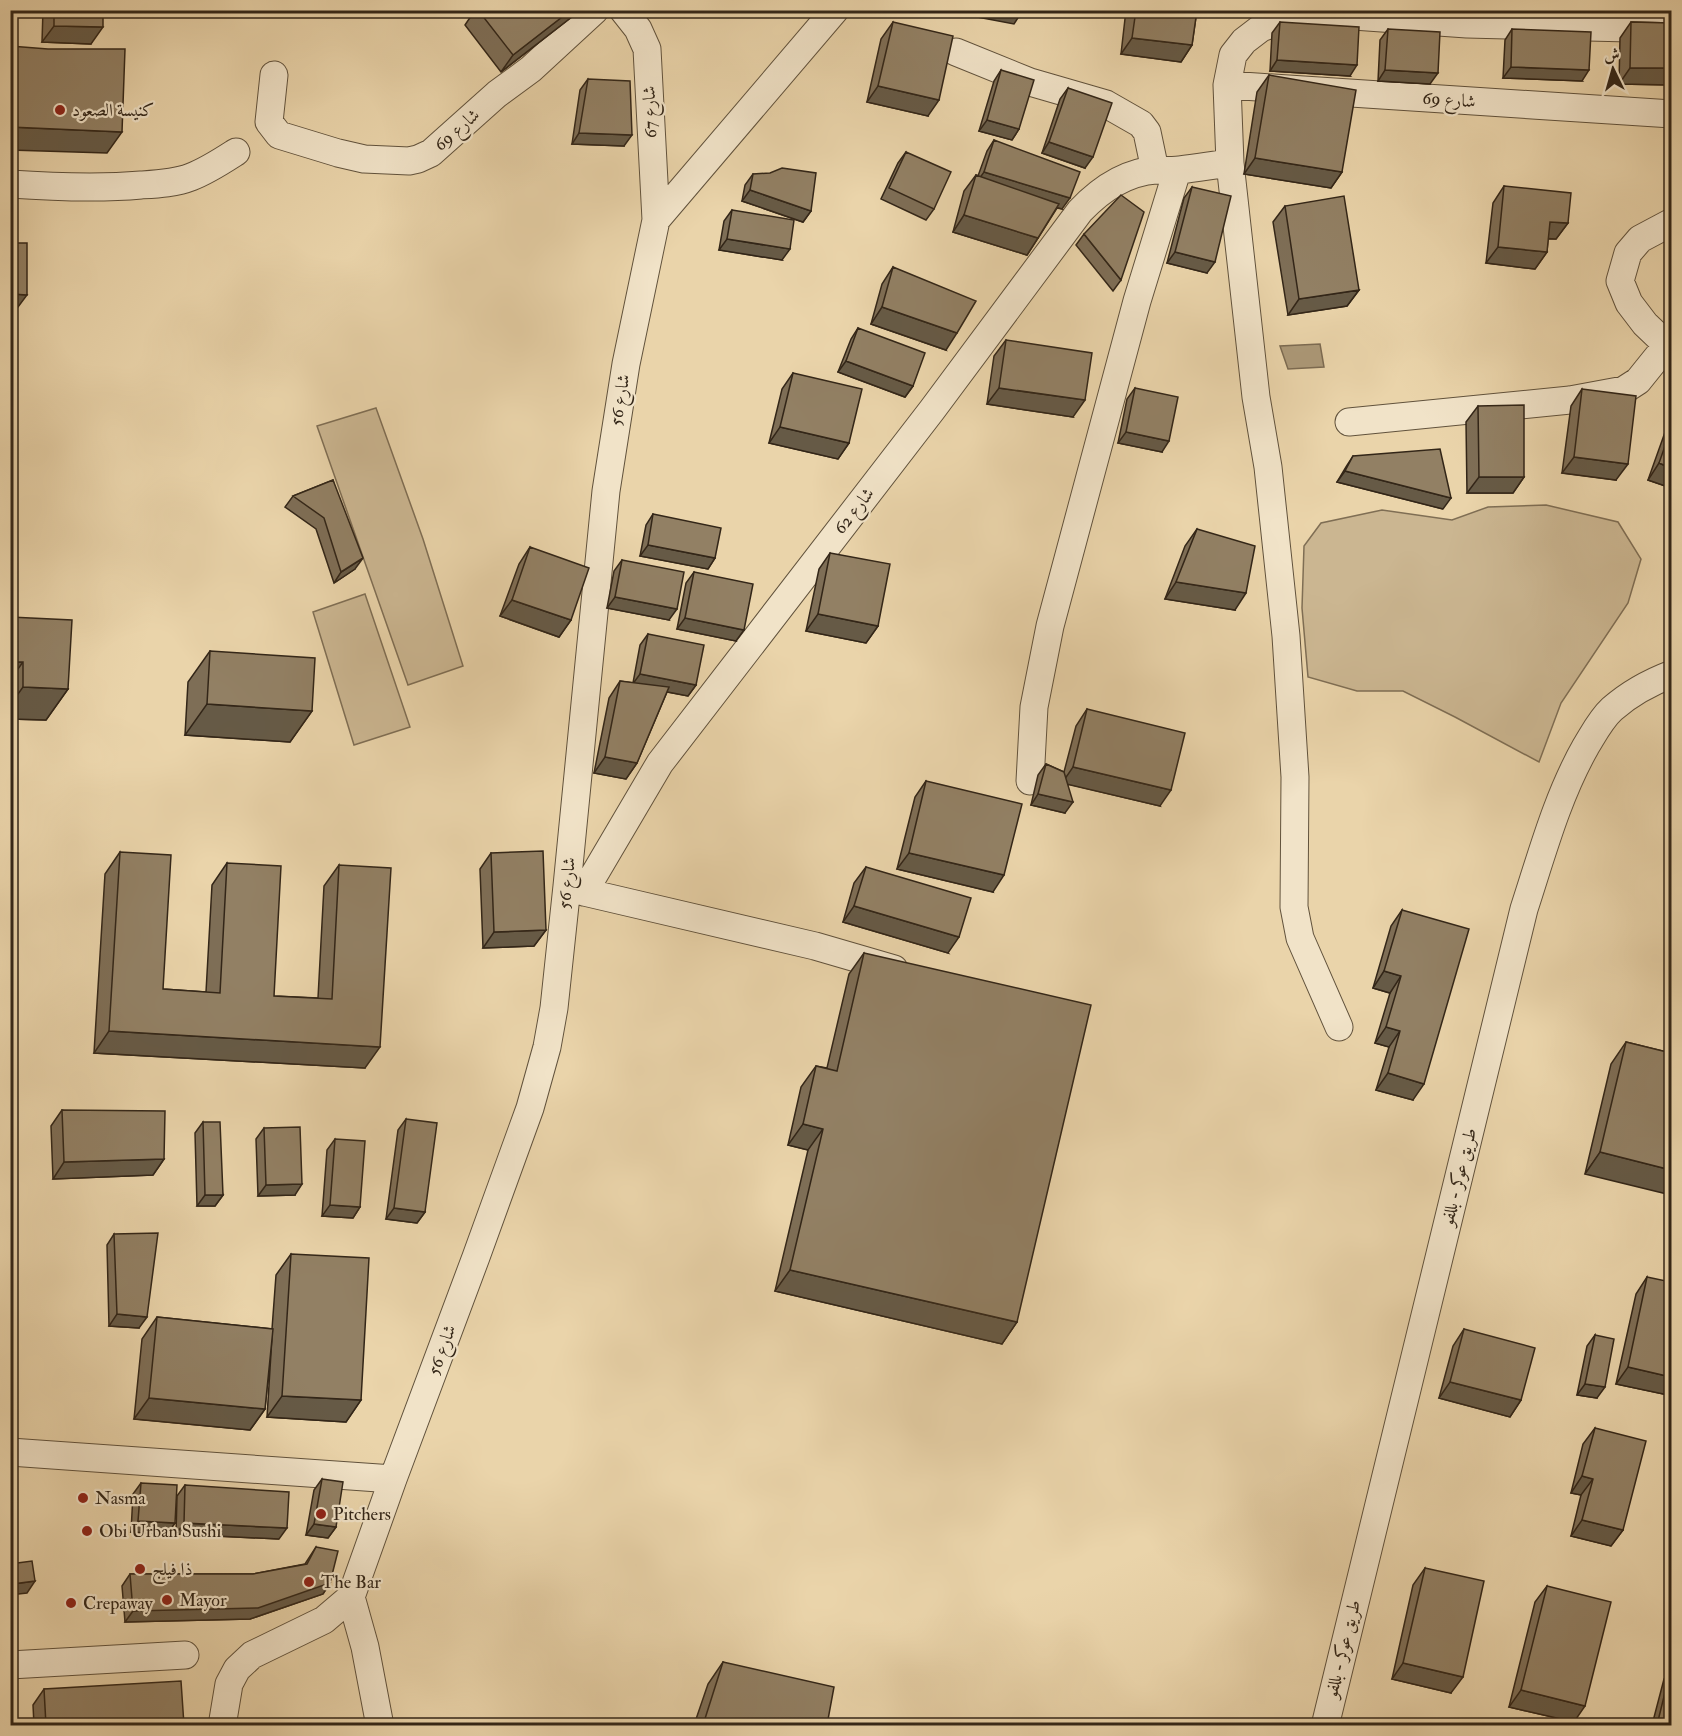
<svg xmlns="http://www.w3.org/2000/svg" width="1682" height="1736" font-family="'IM FELL Double Pica',Amiri,serif">
  <style>
    .green { fill: #cbb691; stroke: #7f6e54; stroke-width: 1.5 }
    .water { fill: #ac9978; stroke: #7c6b52; stroke-width: 1.5 }
    .lines { fill: none; stroke-linecap: round; stroke-linejoin: round }
    .minor-casing { stroke: #61523c; stroke-width: 29 }
    .minor { stroke: #f1e3c8; stroke-width: 27 }
    .wall { fill: #7e6e56; stroke: #332618; stroke-width: 1.5 }
    .shaded-wall { fill: #665a46; stroke: #332618; stroke-width: 1.5 }
    .building { fill: #928064; stroke: #332618; stroke-width: 1.5 }
    .poi-dot { fill: #8f2418; stroke: #f1e3c8; stroke-width: 2 }
    .labels { text-anchor: middle; dominant-baseline: central; stroke-width: 4.5; stroke-linejoin: round; paint-order: stroke }
    .street-label { font-size: 18px; fill: #332618; stroke: #f1e3c8 }
    .poi-label { font-size: 18px; fill: #332618; stroke: #f1e3c8; text-anchor: start }
  </style>
  <rect width="100%" height="100%" fill="#ead4aa"/>
  <filter id="stains"><feTurbulence type="fractalNoise" baseFrequency=".00333" numOctaves="4"/><feColorMatrix values="0 0 0 0 .2 0 0 0 0 .09 0 0 0 0 .02 0 0 0 .5 -.17"/></filter>
  <radialGradient id="worn" r=".72"><stop offset=".6" stop-color="#630" stop-opacity="0"/><stop offset="1" stop-color="#630" stop-opacity=".3"/></radialGradient>
  <path class="green" d="M376 408 423 539 463 666 408 685 317 426Z
    M1546 505 1618 522 1641 559 1628 603 1561 703 1539 762 1455 717 1403 691H1357L1308 677 1302 608 1304 546 1321 523 1382 510 1452 520 1488 507Z
    M365 594 410 727 354 745 313 612Z"/>
  <path class="water" d="M1320 344 1324 367 1288 369 1280 346Z"/>
  <g class="lines">
    <g class="minor-casing">
      <path id="minor" d="M623 10 638 29 647 49 656 220
        M956 52 1030 82 1106 104 1141 124 1147 132 1155 170
        M274 75 269 122 279 135 338 153 364 159 409 161 418 159 431 153 497 94 531 69 595 10
        M1227 85 1672 114
        M10 184C54 187 97 189 141 185 157 184 176 183 191 177 207 171 222 161 236 152
        M1672 222 1640 239 1628 253 1620 281 1629 303 1645 324 1667 345 1672 347
        M1349 422 1570 400 1624 390 1638 381 1667 345
        M1030 781 1034 707 1050 626 1137 301 1177 171
        M567 886 584 892 660 763 932 410 1080 211C1100 190 1126 172 1156 170 1164 170 1172 171 1180 170 1197 168 1214 165 1230 163
        M584 892 815 946 894 969
        M1339 1027 1300 938 1294 907 1295 777 1286 636 1268 467 1256 397 1230 163 1227 85 1233 55 1244 41 1261 28 1280 21 1325 14 1467 24 1672 29
        M10 1452 393 1479
        M351 1597 365 1647 380 1726
        M10 1665 185 1655
        M222 1726 229 1684 237 1669 252 1655 324 1620 351 1597 393 1479 476 1257 530 1108 547 1047 554 1008 567 886 606 491 626 364 656 220 835 10
        M1325 1726 1524 909C1542 854 1557 797 1586 746 1594 733 1601 719 1612 709 1629 694 1651 682 1672 674"/>
    </g>
    <use href="#minor" class="minor"/>
  </g>
  <path class="wall" d="M43 10H103L91 44 42 42Z
    M475 10H577L573 16 501 72 465 25Z
    M1126 10H1197L1192 45 1181 62 1121 54Z
    M893 22 928 116 867 102 881 39Z
    M1280 22 1350 76 1270 71 1272 33Z
    M1631 22 1671 23V85L1619 84 1620 38Z
    M1388 29 1430 84 1378 81 1380 40Z
    M1512 29 1582 81 1503 78 1505 40Z
    M1001 70 1019 129 1012 140 979 131 994 81Z
    M1269 75 1342 172 1331 188 1244 174 1257 92Z
    M588 79 624 146 572 144 580 90Z
    M1068 88 1085 168 1042 153 1060 99Z
    M994 140 1062 209 1057 208 1038 238 1027 255 953 232 964 191 976 175 978 176 987 151Z
    M906 152 934 209 926 220 881 199 898 163Z
    M753 174 811 211 803 222 742 201 745 185Z
    M1504 186 1568 223 1556 239H1548L1547 252 1535 269 1486 263 1493 203Z
    M1192 187 1207 273 1167 263 1184 198Z
    M1285 206 1359 290 1347 306 1288 315 1273 222Z
    M732 210 782 260 719 250 724 221Z
    M1084 234 1121 280 1113 291 1076 245Z
    M893 267 946 350 871 324 882 284Z
    M858 328 913 386 905 397 838 372 851 339Z
    M1006 340 1073 417 987 404 994 356Z
    M793 373 849 443 838 459 769 443 782 389Z
    M1135 388 1162 452 1118 443 1127 399Z
    M1582 389 1616 480 1562 473 1571 406Z
    M1478 406 1524 477 1513 493H1467L1466 422Z
    M1671 417V488L1648 480 1669 421Z
    M1353 456 1443 509 1337 482 1346 467Z
    M333 480 355 569 334 583 316 529 285 507 293 496Z
    M653 514 715 558 708 569 640 556 646 525Z
    M1197 529 1235 610 1165 599 1185 546Z
    M530 547 571 620 559 637 500 616 519 564Z
    M830 553 878 626 866 643 806 631 819 569Z
    M622 560 669 620 607 608 614 571Z
    M694 572 736 641 677 629 686 583Z
    M10 617 68 689 46 720 10 719Z
    M648 634 696 685 688 696 667 692 637 763 626 779 594 773 609 698 620 681 633 683 640 645Z
    M210 651 312 711 290 742 185 735 188 682Z
    M1087 709 1160 806 1068 784 1065 813 1031 805 1038 775 1046 764 1064 772 1076 726Z
    M926 781 993 892 897 869 915 797Z
    M120 852 163 989 206 992 212 885 227 863 274 996 318 998 324 886 339 865 365 1068 94 1053 105 874Z
    M491 853 546 930 534 946 483 948 480 869Z
    M866 867 948 953 843 922 854 883Z
    M1402 910 1413 1100 1376 1090 1389 1047 1375 1043 1390 993 1373 988 1391 926Z
    M864 953 1017 1322 1002 1344 775 1291 808 1150 788 1145 801 1087 816 1066 827 1068 849 974Z
    M1626 1042 1671 1053 1585 1174 1611 1064Z
    M62 1110 164 1159 153 1175 53 1179 51 1126Z
    M406 1119 425 1212 417 1223 386 1219 398 1130Z
    M203 1122 223 1195 215 1206H197L195 1133Z
    M264 1128 295 1195 258 1196 256 1139Z
    M335 1139 360 1207 353 1218 322 1216 327 1150Z
    M114 1234 139 1328 109 1326 107 1245Z
    M291 1254 361 1400 346 1422 267 1417 272 1337 265 1409 250 1430 134 1419 142 1339 157 1317 272 1329 276 1275Z
    M1647 1277 1668 1395 1616 1384 1636 1294Z
    M1464 1329 1521 1400 1510 1417 1439 1398 1453 1346Z
    M1595 1335 1597 1398 1577 1395 1587 1346Z
    M1595 1428 1623 1530 1611 1546 1571 1536 1581 1495 1571 1493 1583 1444Z
    M322 1479 336 1527 328 1538 306 1535 314 1490Z
    M141 1483 175 1523 167 1534 131 1532 133 1494Z
    M185 1485 279 1539 176 1534 177 1496Z
    M316 1547 330 1583 323 1594 250 1619 125 1622 122 1586 130 1574H253L305 1564Z
    M1425 1568 1451 1693 1392 1679 1413 1585Z
    M1547 1586 1574 1722 1509 1707 1535 1602Z
    M1671 1626V1649H1667Z
    M723 1662 827 1725H694L708 1684Z
    M1671 1668V1725H1652L1664 1679Z
    M44 1689 184 1725H34L33 1705Z"/>
  <path class="shaded-wall" d="M571 10H577L573 16 501 72 513 55Z
    M981 10H1023L1014 24 977 17Z
    M54 26 103 27 91 44 42 42Z
    M1132 38 1192 45 1181 62 1121 54Z
    M1277 60 1357 65 1350 76 1270 71Z
    M1511 67 1589 70 1582 81 1503 78Z
    M1630 68H1671V85L1619 84Z
    M1385 70 1438 73 1430 84 1378 81Z
    M878 86 939 100 928 116 867 102Z
    M987 120 1019 129 1012 140 979 131Z
    M10 127 122 132 107 153 10 150Z
    M579 133 632 135 624 146 572 144Z
    M1049 142 1093 157 1085 168 1042 153Z
    M1255 158 1342 172 1331 188 1244 174Z
    M984 172 1070 198 1062 209 976 183Z
    M750 190 811 211 803 222 742 201Z
    M964 215 1038 238 1027 255 953 232Z
    M1550 222 1568 223 1556 239 1539 238Z
    M727 239 790 249 782 260 719 250Z
    M1498 247 1547 252 1535 269 1486 263Z
    M1175 252 1215 262 1207 273 1167 263Z
    M1359 290 1347 306 1288 315 1299 299Z
    M13 294 27 295 15 311H10Z
    M882 307 957 333 946 350 871 324Z
    M846 361 913 386 905 397 838 372Z
    M999 388 1085 400 1073 417 987 404Z
    M780 427 849 443 838 459 769 443Z
    M1126 432 1169 441 1162 452 1118 443Z
    M1574 457 1628 464 1616 480 1562 473Z
    M1659 463 1671 468V488L1648 480Z
    M1345 471 1451 498 1443 509 1337 482Z
    M1479 477H1524L1513 493H1467Z
    M648 545 715 558 708 569 640 556Z
    M363 558 355 569 334 583 341 572Z
    M1176 582 1246 593 1235 610 1165 599Z
    M615 597 677 609 669 620 607 608Z
    M512 600 571 620 559 637 500 616Z
    M818 614 878 626 866 643 806 631Z
    M685 618 744 630 736 641 677 629Z
    M10 662H23L10 680Z
    M640 674 696 685 688 696 632 685Z
    M23 687 68 689 46 720 10 719V705Z
    M207 704 312 711 290 742 185 735Z
    M605 757 637 763 626 779 594 773Z
    M1073 767 1171 790 1160 806 1062 783Z
    M1038 794 1073 802 1065 813 1031 805Z
    M909 853 1004 875 993 892 897 869Z
    M854 906 959 937 948 953 843 922Z
    M546 930 534 946 483 948 494 932Z
    M1384 971 1401 976 1390 993 1373 988Z
    M1386 1027 1400 1031 1389 1047 1375 1043Z
    M109 1031 380 1047 365 1068 94 1053Z
    M1388 1073 1424 1084 1413 1100 1376 1090Z
    M803 1124 823 1129 808 1150 788 1145Z
    M1600 1152 1671 1170V1195L1585 1174Z
    M164 1159 153 1175 53 1179 64 1162Z
    M302 1184 295 1195 258 1196 266 1185Z
    M205 1195H223L215 1206H197Z
    M330 1205 360 1207 353 1218 322 1216Z
    M394 1208 425 1212 417 1223 386 1219Z
    M790 1270 1017 1322 1002 1344 775 1291Z
    M117 1314 147 1317 139 1328 109 1326Z
    M1628 1367 1671 1377V1389L1668 1395 1616 1384Z
    M1450 1382 1521 1400 1510 1417 1439 1398Z
    M1585 1384 1605 1387 1597 1398 1577 1395Z
    M282 1396 361 1400 346 1422 267 1417Z
    M149 1398 265 1409 250 1430 134 1419Z
    M1582 1476 1593 1479 1581 1495 1571 1493Z
    M1582 1520 1623 1530 1611 1546 1571 1536Z
    M138 1521 175 1523 167 1534 131 1532Z
    M184 1523 287 1528 279 1539 176 1534Z
    M314 1524 336 1527 328 1538 306 1535Z
    M35 1581 27 1593 10 1595 13 1584Z
    M330 1583 323 1594 250 1619 125 1622 133 1611Z
    M15 1618 10 1625V1619Z
    M1671 1642V1649H1667Z
    M1403 1663 1463 1677 1451 1693 1392 1679Z
    M1521 1690 1585 1706 1574 1722 1509 1707Z"/>
  <path class="building" d="M54 10H103V27L54 26Z
    M478 10H571L513 55Z
    M1136 10H1197L1192 45 1132 38Z
    M893 22 953 36 939 100 878 86Z
    M1280 22 1359 27 1357 65 1277 60Z
    M1631 22 1671 23V68H1630Z
    M1388 29 1440 32 1438 73 1385 70Z
    M1512 29 1591 32 1589 70 1511 67Z
    M10 46 48 49H125L122 132 10 127Z
    M1001 70 1034 80 1019 129 987 120Z
    M1269 75 1356 90 1342 172 1255 158Z
    M588 79 630 81 632 135 579 133Z
    M1068 88 1112 103 1093 157 1049 142Z
    M994 140 1080 172 1070 198 984 172Z
    M906 152 951 172 934 209 889 188Z
    M782 168 816 173 811 211 750 190 753 174 770 173Z
    M976 175 1059 204 1038 238 964 215Z
    M1504 186 1571 193 1568 223 1550 222 1547 252 1498 247Z
    M1192 187 1231 196 1215 262 1175 252Z
    M1121 195 1144 212 1121 280 1084 234Z
    M1344 196 1359 290 1299 299 1285 206Z
    M732 210 794 220 790 249 727 239Z
    M10 243H27V295L13 294V313H10Z
    M893 267 976 301 957 333 882 307Z
    M858 328 925 353 913 386 846 361Z
    M1006 340 1092 353 1085 400 999 388Z
    M793 373 862 389 849 443 780 427Z
    M1135 388 1178 397 1169 441 1126 432Z
    M1582 389 1636 396 1628 464 1574 457Z
    M1524 405V477H1479L1478 406Z
    M1671 429V468L1659 463Z
    M1440 449 1451 498 1345 471 1353 456Z
    M333 480 363 558 341 572 324 518 293 496Z
    M653 514 721 528 715 558 648 545Z
    M1197 529 1255 546 1246 593 1176 582Z
    M530 547 589 568 571 620 512 600Z
    M830 553 890 564 878 626 818 614Z
    M622 560 684 572 677 609 615 597Z
    M694 572 753 584 744 630 685 618Z
    M10 617 72 620 68 689 23 687V662H10Z
    M648 634 704 645 696 685 640 674Z
    M210 651 315 658 312 711 207 704Z
    M620 681 669 687 637 763 605 757Z
    M1087 709 1185 733 1171 790 1073 767Z
    M1046 764 1064 772 1073 802 1038 794Z
    M926 781 1022 804 1004 875 909 853Z
    M543 851 546 930 494 932 491 853Z
    M120 852 171 855 163 989 220 993 227 863 281 866 274 996 332 999 339 865 391 868 380 1047 109 1031Z
    M866 867 971 898 959 937 854 906Z
    M1402 910 1469 929 1424 1084 1388 1073 1400 1031 1386 1027 1401 976 1384 971Z
    M864 953 1091 1005 1017 1322 790 1270 823 1129 803 1124 816 1066 837 1071Z
    M1626 1042 1671 1053V1170L1600 1152Z
    M62 1110 165 1111 164 1159 64 1162Z
    M406 1119 437 1123 425 1212 394 1208Z
    M203 1122H220L223 1195H205Z
    M300 1127 302 1184 266 1185 264 1128Z
    M335 1139 365 1141 360 1207 330 1205Z
    M158 1233 147 1317 117 1314 114 1234Z
    M291 1254 369 1258 361 1400 282 1396Z
    M1647 1277 1671 1282V1377L1628 1367Z
    M157 1317 273 1329 265 1409 149 1398Z
    M1464 1329 1535 1348 1521 1400 1450 1382Z
    M1595 1335 1614 1339 1605 1387 1585 1384Z
    M1595 1428 1646 1441 1623 1530 1582 1520 1593 1479 1582 1476Z
    M322 1479 343 1482 336 1527 314 1524Z
    M141 1483 177 1485 175 1523 138 1521Z
    M185 1485 289 1492 287 1528 184 1523Z
    M316 1547 338 1551 330 1583 258 1608 133 1611 130 1574H253L307 1564Z
    M32 1561 35 1581 13 1584 15 1618 10 1619V1564Z
    M1425 1568 1484 1581 1463 1677 1403 1663Z
    M1547 1586 1611 1602 1585 1706 1521 1690Z
    M723 1662 834 1687 827 1725H703Z
    M1671 1668V1725H1657Z
    M181 1681 184 1725H46L44 1689Z"/>
  <g class="poi-dot">
    <circle cx="60" cy="110" r="6"/>
    <circle cx="83" cy="1498" r="6"/>
    <circle cx="321" cy="1514" r="6"/>
    <circle cx="87" cy="1531" r="6"/>
    <circle cx="140" cy="1569" r="6"/>
    <circle cx="309" cy="1582" r="6"/>
    <circle cx="167" cy="1600" r="6"/>
    <circle cx="71" cy="1603" r="6"/>
  </g>
  <g class="labels">
    <g class="street-label">
      <text transform="translate(1449 100) rotate(4)">شارع 69</text>
      <text transform="translate(650 112) rotate(-92)">شارع 67</text>
      <text transform="translate(457 130) rotate(-41)">شارع 69</text>
      <text transform="translate(620 400) rotate(-81)">شارع 56</text>
      <text transform="translate(854 511) rotate(-52)">شارع 62</text>
      <text transform="translate(567 883) rotate(-84)">شارع 56</text>
      <text transform="translate(1459 1177) rotate(-76)">طريق عوكر - بللفو</text>
      <text transform="translate(442 1350) rotate(-70)">شارع 56</text>
      <text transform="translate(1343 1649) rotate(-76)">طريق عوكر - بللفو</text>
    </g>
    <g class="poi-label">
      <text x="72" y="110">كنيسة الصعود</text>
      <text x="95" y="1498">Nasma</text>
      <text x="333" y="1514">Pitchers</text>
      <text x="99" y="1531">Obi Urban Sushi</text>
      <text x="152" y="1569">ذا فيلج</text>
      <text x="321" y="1582">The Bar</text>
      <text x="179" y="1600">Mayor</text>
      <text x="83" y="1603">Crepaway</text>
    </g>
  </g>
  <rect width="1682" height="1736" fill="none" stroke="#ead4aa" stroke-width="36"/>
  <rect x="12" y="12" width="1658" height="1712" fill="none" stroke="#332618" stroke-width="3"/>
  <rect x="18" y="18" width="1646" height="1700" fill="none" stroke="#332618" stroke-width="1.5"/>
  <g transform="translate(1613 69) rotate(355)" stroke="#f1e3c8" stroke-width="4.5" paint-order="stroke">
  <path d="M0-4.5L10 22L0 15L-10 22Z" fill="#332618"/>
  <text y="-9" font-size="16" font-weight="bold" text-anchor="middle" fill="#332618">ش</text>
  </g>
  <rect width="100%" height="100%" filter="url(#stains)"/>
  <rect width="100%" height="100%" fill="url(#worn)"/>
</svg>
